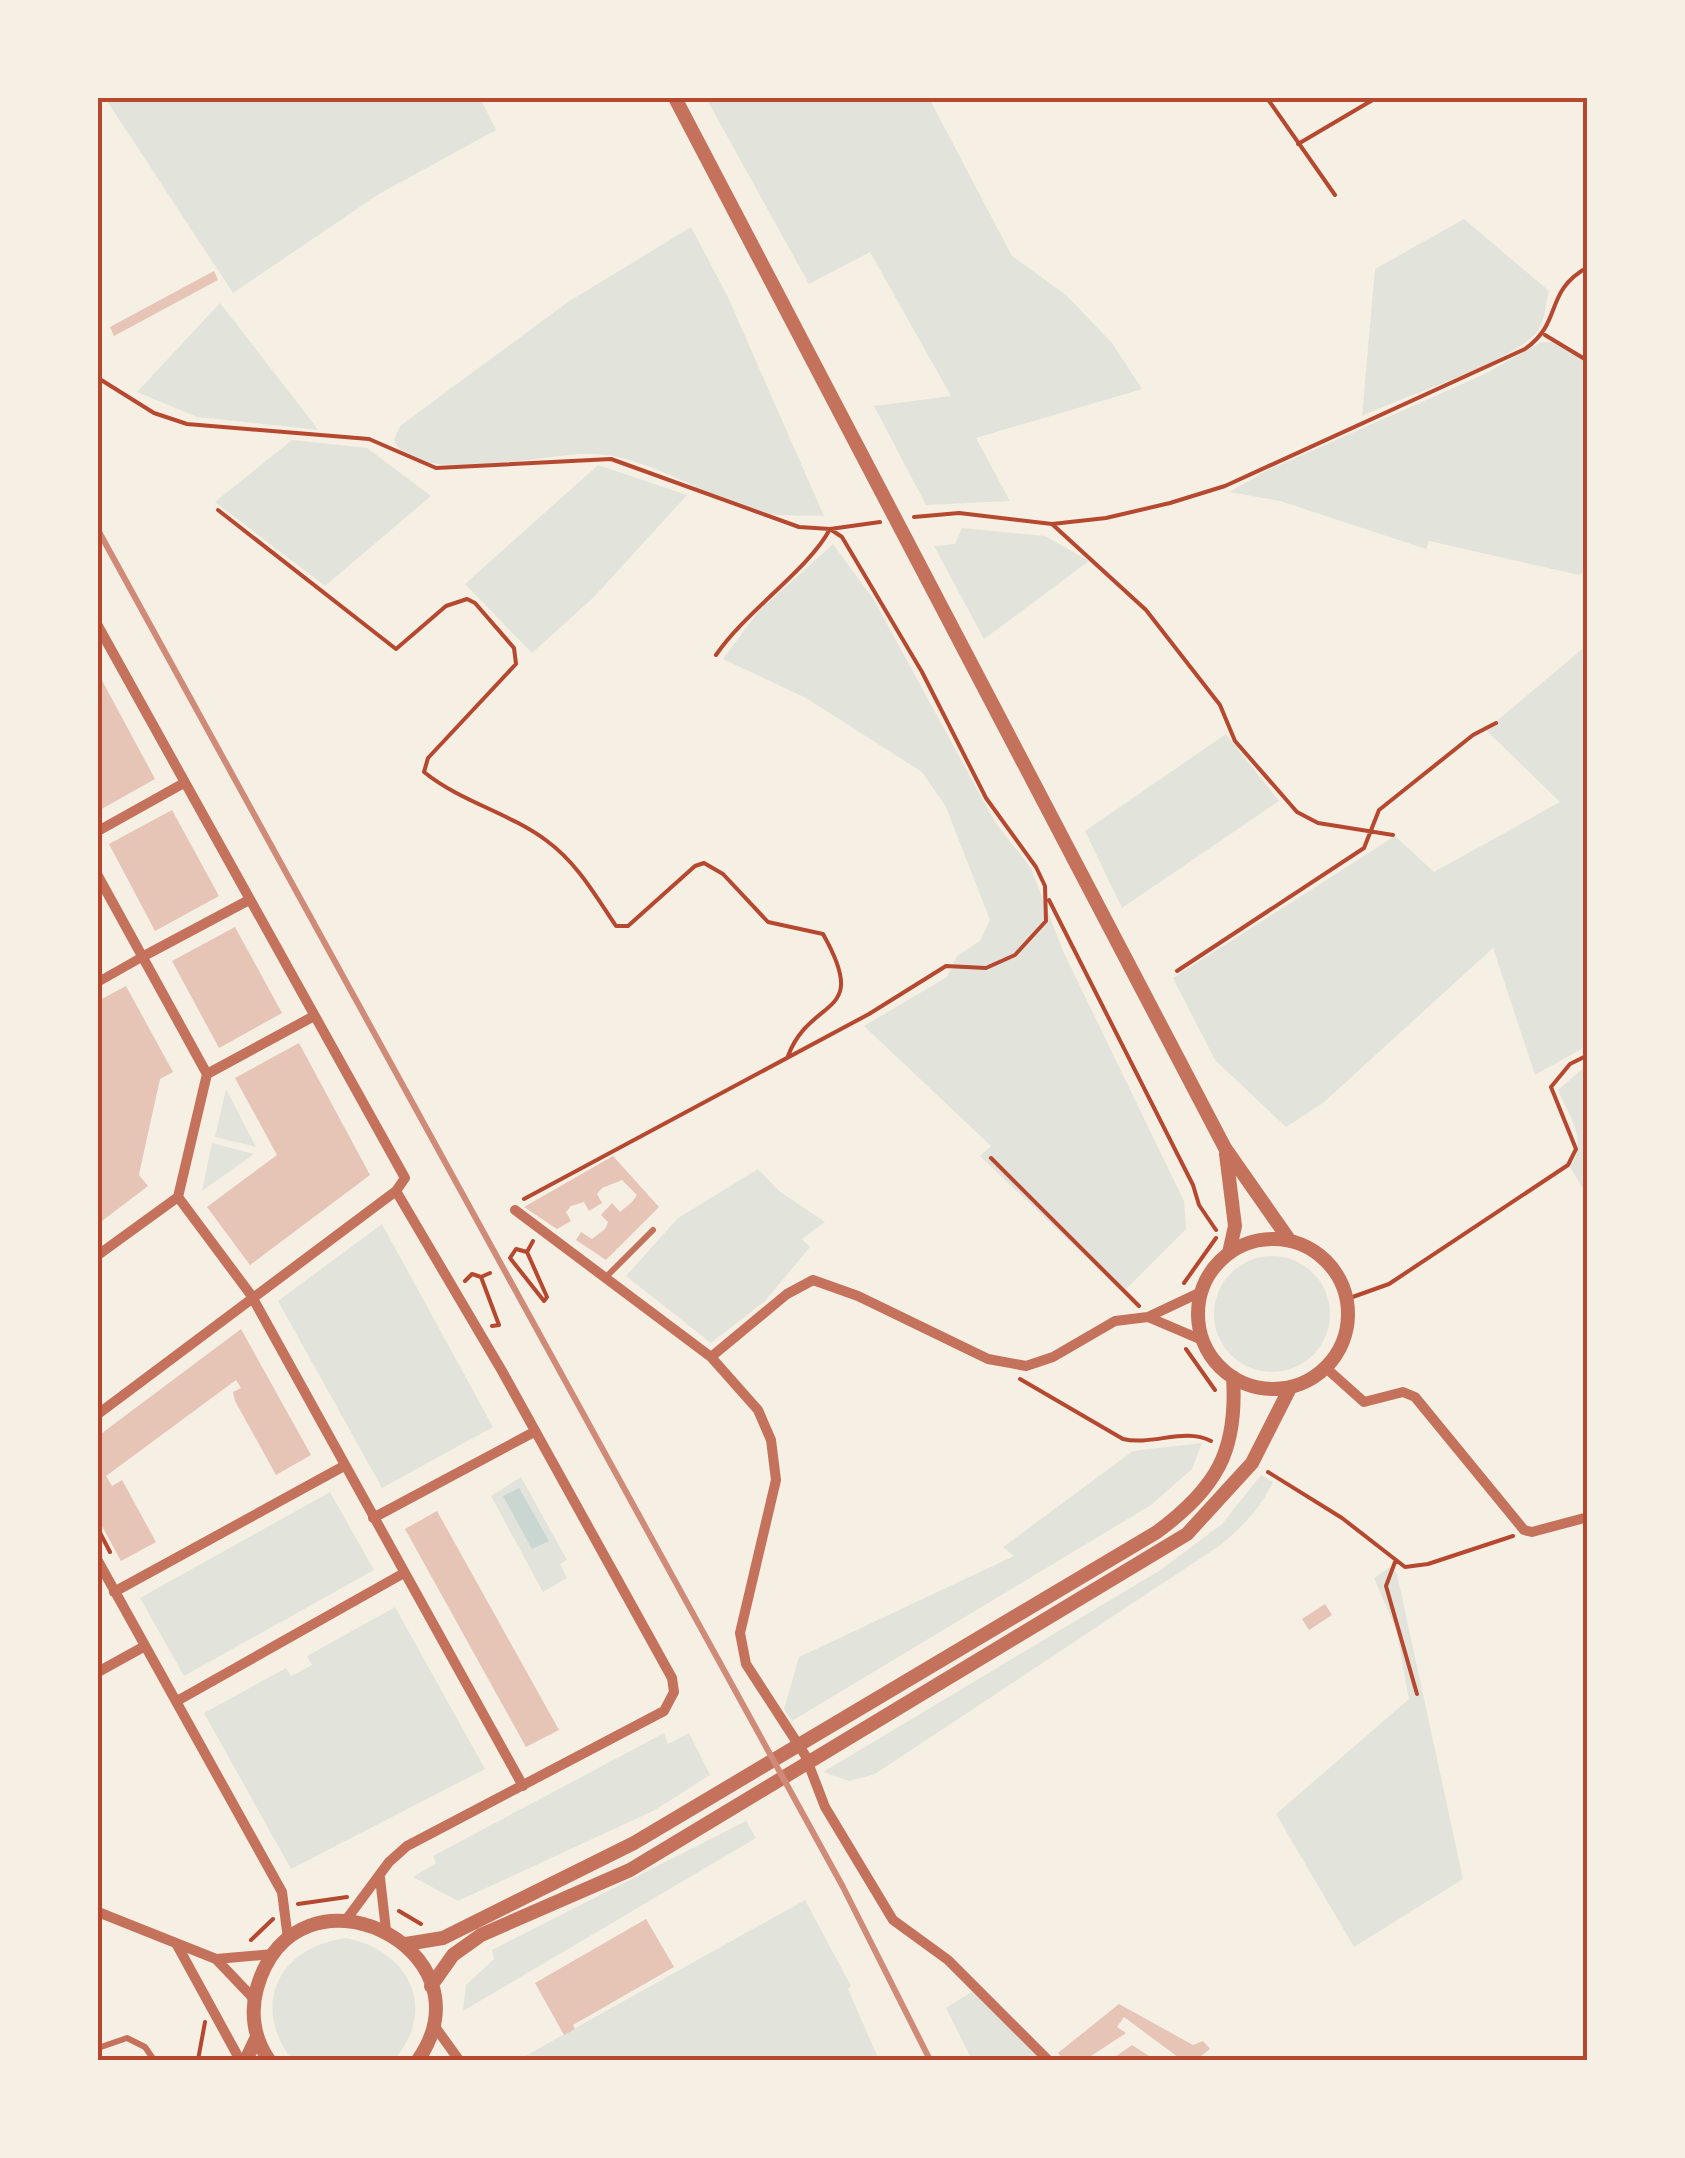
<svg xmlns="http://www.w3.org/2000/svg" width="1685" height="2158" font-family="Arial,sans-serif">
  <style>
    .green { fill: #e2e4dc }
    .water { fill: #c9d6d2 }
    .building { fill: #e6c5b7 }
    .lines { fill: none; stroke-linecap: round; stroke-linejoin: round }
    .path { stroke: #b5482f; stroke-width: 4 }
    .service { stroke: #c5725c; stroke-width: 6 }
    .pedestrian { stroke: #c5725c; stroke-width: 9 }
    .minor { stroke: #c5725c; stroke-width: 10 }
    .tertiary { stroke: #c5725c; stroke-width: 14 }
    .rail { stroke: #cf8b77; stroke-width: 6 }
    .neatline { fill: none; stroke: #b5482f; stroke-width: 4 }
  </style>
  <rect width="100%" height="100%" fill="#f6efe4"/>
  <path class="green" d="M105 98H480L496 130 379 194 233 293Z
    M706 98H929L1012 256 1066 295 1112 343 1142 389 976 438 1010 501 926 505 874 406 951 396 870 252 809 284Z
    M1464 219 1549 291C1545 304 1546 317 1539 329 1520 360 1399 398 1362 416L1375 269Z
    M691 227 727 295 824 516C805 515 782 517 763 513 703 498 645 451 582 454 542 455 411 486 394 440L400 426 568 302Z
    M220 303 314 424 318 430 197 417 137 392Z
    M1541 342H1553L1587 362 1588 570 1579 575 1429 541 1426 549 1280 501 1229 492 1264 472 1487 373Z
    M292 440 367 448 431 496 325 586 215 502Z
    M598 465 687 495 594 597 532 653 465 584Z
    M962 528 1045 536 1089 561 984 639 934 546 955 544Z
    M833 544 874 600 995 822 1031 868 1063 951 1184 1201 1186 1229 1123 1292 980 1156 991 1146 864 1026 947 977 957 956 980 941 990 920 946 807 922 772 806 698 723 659 758 612Z
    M1587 645V1046L1535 1075 1493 948 1323 1103 1286 1127 1215 1060 1173 978 1395 836 1434 872 1560 802 1486 730Z
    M1226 734 1279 801 1122 908 1085 831Z
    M1587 1065V1195L1570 1167C1589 1139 1569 1117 1558 1090Z
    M226 1089 256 1147 215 1137Z
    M212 1143 254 1154 202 1191Z
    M758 1169 779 1191 825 1222 802 1239 810 1247 765 1301 711 1343 626 1276 678 1218Z
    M382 1224 493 1427 382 1488 278 1301Z
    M1214 1314a58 58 0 1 1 116 0a58 58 0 1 1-116 0Z
    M1202 1443 1192 1469 1151 1505 792 1721 784 1709 799 1657 1014 1556 1003 1547 1133 1451Z
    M1261 1475 1273 1482C1260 1509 1242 1528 1219 1546L875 1774 849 1781 823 1772 1162 1569 1222 1524Z
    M521 1477 567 1560 560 1564 567 1578 543 1592 491 1496Z
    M330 1492 374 1570 184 1676 140 1598Z
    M1390 1567 1397 1574 1463 1879 1354 1947 1276 1814 1409 1699 1396 1629 1374 1578Z
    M395 1607 485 1769 291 1869 204 1713 286 1668 291 1676 312 1665 307 1656Z
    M664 1733 668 1744 689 1733 710 1775 655 1810 458 1901 413 1877 436 1863 433 1856Z
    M746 1821 756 1838 463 2011 466 1985 494 1959 492 1950Z
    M805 1900 851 1986 848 1989 879 2060H518Z
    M346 1938C408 1950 439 2008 394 2060H292C250 2004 279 1947 346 1938Z
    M973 1991 1040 2060H972L946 2008Z"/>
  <path class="water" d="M519 1488 549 1541 532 1549 503 1496Z"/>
  <path class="building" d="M214 271 218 280 114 336 110 327Z
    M98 673 155 779 98 811Z
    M172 810 219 896 155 931 109 844Z
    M235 927 282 1013 219 1048 172 961Z
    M126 986 173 1072 160 1079 141 1165 139 1175 148 1186 98 1224V1001Z
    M299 1043 370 1175 250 1265 207 1207 277 1155 235 1078Z
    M613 1156 659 1207 606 1260 576 1240 581 1232 592 1239 605 1229 608 1222 601 1215 612 1203 620 1212 632 1202 637 1195 622 1180 602 1188 597 1194 602 1203 589 1211 584 1202 571 1206 566 1212 571 1221 557 1229 524 1207Z
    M241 1329 311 1455 276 1475 235 1401 233 1392 241 1388 236 1380 106 1476 112 1486 122 1480 156 1542 121 1561 98 1519V1436Z
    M437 1511 559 1730 526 1747 405 1529Z
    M1325 1604 1332 1615 1309 1630 1302 1619Z
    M646 1919 674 1967 573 2025 575 2029 564 2035 535 1983Z
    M1119 2004 1193 2045 1203 2041 1210 2049 1196 2060H1182L1124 2017 1117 2027 1126 2033 1085 2060H1064L1058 2053Z
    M1132 2045 1155 2060H1110L1115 2057Z"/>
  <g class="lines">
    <path class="path" d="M1267 98 1335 195
      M1298 144 1376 98
      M1545 335 1588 361
      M98 378 154 413 187 424 369 439 436 468 611 459 799 527 830 529 880 522
      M218 510 396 649 446 606 467 599 475 603 514 648 516 664 428 758 424 772C461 802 510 813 547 841 577 863 595 895 616 926H628L695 866 704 863 723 874 768 922 823 934C871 1019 811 995 788 1056
      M914 517 959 513 1052 524 1106 518 1170 503 1225 486 1525 349C1564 321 1543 292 1588 267
      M1052 524 1146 610 1220 705 1235 741 1297 812 1318 823 1393 835
      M1049 900 1193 1185 1199 1205 1216 1230
      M1177 971 1364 848 1379 810 1473 735 1496 723
      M991 1158 1139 1306
      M524 1199 869 1014 946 966 986 968 1015 955 1046 921 1045 886 1036 867 986 798 922 672 842 537 830 529C809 569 746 611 716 655
      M527 1252 516 1249 510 1258 544 1301 547 1297 527 1252 533 1241
      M490 1273 481 1277 499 1325 492 1326
      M465 1281 472 1274 481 1277
      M1184 1283 1216 1238
      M1347 1299 1389 1284 1568 1165 1576 1149 1551 1087 1570 1064 1588 1055
      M1186 1349 1215 1390
      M1020 1379 1123 1439C1152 1446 1185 1427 1211 1441
      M1268 1472 1342 1518 1405 1567 1428 1564 1513 1536
      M98 1529 110 1552
      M1395 1562 1386 1586 1417 1694
      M298 1904 347 1897
      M399 1911 421 1924
      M251 1940 273 1919
      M198 2060 205 2022"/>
    <path class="service" d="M606 1277 653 1230
      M98 2048 127 2038 145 2047 154 2060"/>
    <path class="pedestrian" d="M98 982 142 957"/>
    <path class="minor" d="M98 626 405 1178 396 1191 98 1414
      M98 831 184 783
      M98 876 207 1074 178 1197 98 1255
      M142 957 249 900
      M207 1074 314 1016
      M178 1197 251 1295 523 1786
      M515 1210 711 1357 758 1410 771 1440 776 1480 740 1633 746 1664 805 1755 825 1807 893 1920 948 1960 1048 2060
      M1148 1317 1202 1340
      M711 1357 787 1294 813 1280 858 1296 988 1359 1026 1366 1053 1357 1115 1321 1148 1317 1201 1292
      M1326 1368 1364 1402 1403 1392 1415 1397 1524 1530 1532 1532 1588 1517
      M373 1518 534 1432
      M98 1561 282 1892 288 1939
      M114 1592 344 1466
      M98 1672 145 1646
      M177 1701 404 1573
      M380 1878 386 1930
      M98 1912 216 1959 254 1999
      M346 1920 389 1862 407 1846 664 1711 674 1692 672 1678 502 1371 396 1191
      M177 1945 240 2060
      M216 1959 273 1954
      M433 2024 459 2060"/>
    <path class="tertiary" d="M675 98 1225 1148 1290 1241
      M1226 1154 1235 1226 1229 1253
      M1198 1314a75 75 0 1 1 150 0a75 75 0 1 1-150 0Z
      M406 1944 443 1938 634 1843 1157 1532C1216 1488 1238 1452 1233 1377
      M431 1986 453 1955 481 1935 630 1870 1187 1534 1252 1463 1290 1388
      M246 2060 257 2037
      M269 2060C254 2039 250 2013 257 1988 296 1851 496 1948 418 2060"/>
    <path class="rail" d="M98 530 843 1887 930 2060"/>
  </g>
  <rect width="1685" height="2158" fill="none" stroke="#f6efe4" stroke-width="200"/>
  <rect x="100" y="100" width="1485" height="1958" class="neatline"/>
</svg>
